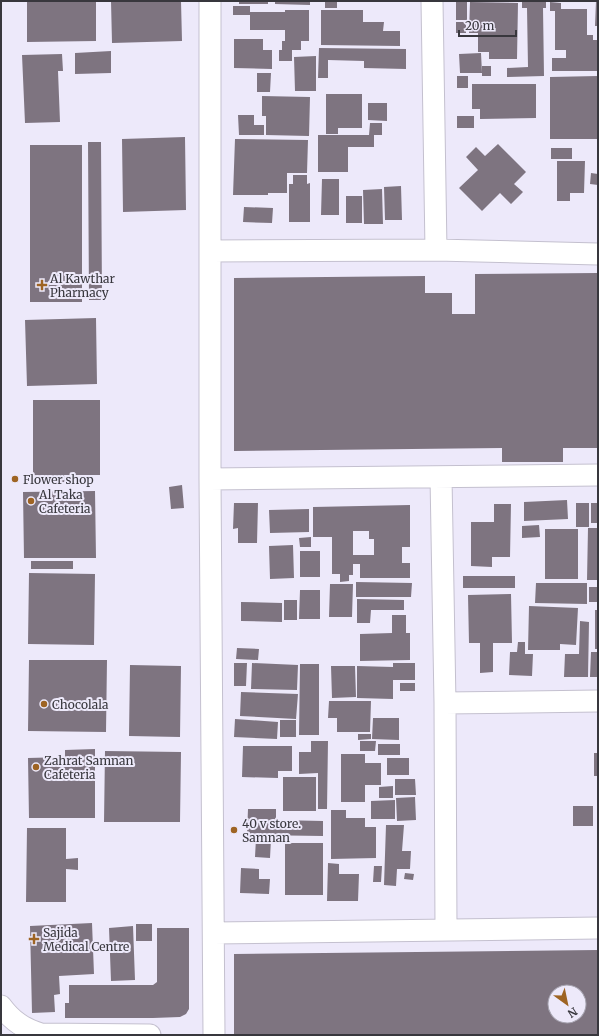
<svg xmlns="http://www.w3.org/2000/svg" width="599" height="1036" font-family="Merriweather,serif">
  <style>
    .building { fill: #7e7480; fill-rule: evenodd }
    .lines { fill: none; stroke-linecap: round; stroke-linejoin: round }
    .street-casing { stroke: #c4c0cf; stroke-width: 23 }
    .street { stroke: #fff; stroke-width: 21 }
    .poi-dot { fill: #9e6423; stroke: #ede9fa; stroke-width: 1.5 }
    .labels { text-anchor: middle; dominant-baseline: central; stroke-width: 4; stroke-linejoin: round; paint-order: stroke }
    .poi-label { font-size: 12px; fill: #38373d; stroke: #ede9fa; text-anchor: start }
  </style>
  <rect width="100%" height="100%" fill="#ede9fa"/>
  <path class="building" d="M27 1H96V41L27 42Z
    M111 1H181L182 41 112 43Z
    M239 1H268V4H239Z
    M275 1H310V5L275 4Z
    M325 1H337V8H325Z
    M456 1H467V20H456Z
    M522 1H546V8H543L544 76 507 77V68L528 67 527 8H522Z
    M596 1H598V26H595Z
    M470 2 518 3 517 59H489V52H478V33H469Z
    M550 2 561 3V9H587V35H593V40H598V71H552V58H566V50H555V11H550Z
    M233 6H250V12H285V10H309V41H301V50H292V61H279V50H282V41H285V30H250V15H233Z
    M321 10H363V22H384L383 31H400V46L321 45Z
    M456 22H466V33H456Z
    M234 39H263V50H272V69L234 68Z
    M319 48 406 49V69L364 68V61L328 60V78H318Z
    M111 51V73L75 74V53Z
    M481 53 482 73H460L459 54Z
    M62 54 63 71H58L60 122 25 123 22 55Z
    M316 56V91H295L294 57Z
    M482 66H491V76H482Z
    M257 73H271L270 92H257Z
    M457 76H468V88H457Z
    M598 76V139H550V77Z
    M472 84H536V118L480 119V109H472Z
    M326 94H362V128H338V134H326Z
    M262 96 310 97 309 136 266 135V116H262Z
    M368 103H387V121L368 120Z
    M238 115H254V125H264V135H239Z
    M457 116H474V128H457Z
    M370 123H382V135H374V147H348V172H318V135H369Z
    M185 137 186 210 123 212 122 139Z
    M235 139 308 140 307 173H287V193H268V195H233Z
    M88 142H101L102 300H89Z
    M498 144 526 172 514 184 523 192 511 204 500 193 482 211 459 188 478 170 466 157 476 147 485 156Z
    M30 145H82V302H30Z
    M551 148H572V159H551Z
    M557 161H585L584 193H570V201H557Z
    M591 173 598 174V185L590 184Z
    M293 175H307V184L310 183V222H289V184H293Z
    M322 179H339V215H321Z
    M401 186 402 220H385L384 187Z
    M382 189 383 224H364L363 190Z
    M346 196H362V223H346Z
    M244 207 273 208 272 223 243 222Z
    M598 273V448H563V462H502V448L234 451V278L425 276V293H452V314H475V274Z
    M96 318 97 384 27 386 25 320Z
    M33 400H100V475H64L65 482 32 483V476H43L33 475Z
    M182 485 184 508 171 509 169 487Z
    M95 491 96 558H24L23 492Z
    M567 500 568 519 524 521V502Z
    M234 503H258L257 543H238V528L233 529Z
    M576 503H589V527H576Z
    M591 503H598V523H591Z
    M494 504H511L510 557H492V567L471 566V522H494Z
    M410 505V547H402V563H410V578H360V564H353V575H349V581L340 582V574H332V537H313V507ZM353 531H369V539H374V555H353Z
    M309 509V532L270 533 269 510Z
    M539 525 540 537 522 538V526Z
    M588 528H598V580H587Z
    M545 529H578V579H545Z
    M311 537V547H300L299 538Z
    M293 545 294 578 270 579 269 546Z
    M300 551H320V577H300Z
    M31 561H73V569H31Z
    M29 573 95 574 94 645 28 644Z
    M463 576H515V588H463Z
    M356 582 412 583 411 597H356Z
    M536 583H587V604L535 603Z
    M330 584H353L352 617H329Z
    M589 587H598V602H589Z
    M300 590H320V619H299Z
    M511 594 512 643H493V672L480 673V643H469L468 595Z
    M357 599 404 600V610H371L370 623H357Z
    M284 600H297V620H284Z
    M241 602 282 603V622L241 621Z
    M529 606 578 608 576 645 560 644V650H528Z
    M595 610H598V649H595Z
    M392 615H406V633H410V660L360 661V634L392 633Z
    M580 621 589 622 588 677H564L565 654H579Z
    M518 642H525V654H533L532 676 509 675 510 652H517Z
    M237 648 259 649 258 660 236 659Z
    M591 652H598V677H590Z
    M29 660H107L106 732 28 731Z
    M234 663H247L246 686H234Z
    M252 663 298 665 297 690 251 689Z
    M393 663H415V680H393V699L357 698V666L393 667Z
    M300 664H319V735H299Z
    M130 665 181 666 180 737 129 736Z
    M331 666H355L356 697 332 698Z
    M400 683H415V691H400Z
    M241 692 298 694 296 719 240 716Z
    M329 701H371L370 732H337V718H328Z
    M373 718H399V740L372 739Z
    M235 719 278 722 277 739 234 737Z
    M280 720H296V737H280Z
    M358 734H371V739L358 740Z
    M311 741H328L327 809H318V773L299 774V752H311Z
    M360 741H376L375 751H360Z
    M378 744H400V755H378Z
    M243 746H292V771H278V778L242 777Z
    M95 749V818H29L28 758 65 757V750Z
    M105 751 181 752 180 822H104Z
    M594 753H598V776H594Z
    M341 754H365V763H381V785H365V802H341Z
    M387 758H409V775H387Z
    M283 777H316V811H283Z
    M395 779H415L416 795H395Z
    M393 786V798H379V787Z
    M415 797 416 820 397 821 396 798Z
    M395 800V819H371V801Z
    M573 806H593V826H573Z
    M248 809H276V820L323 821V836L247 835Z
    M331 810H346V818H365V827H376V858L331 859Z
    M386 825H404L402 851H411L410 869H397L396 886 384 885Z
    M27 828H66V859L78 858V870L66 869V902H26Z
    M256 838 271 839 270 858 255 857Z
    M285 843H323V895H285Z
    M328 863 339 864V874H359L358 901H327Z
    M374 866H382L381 882H373Z
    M241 868 259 869V879H270L269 894 240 893Z
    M405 873 414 874 413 880 404 879Z
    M92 923 94 974 59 976 60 994 54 995 55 1012 32 1013 30 926Z
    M136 924H152V941H136Z
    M133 926 135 980 111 981 109 928Z
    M157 928H189V1009L186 1014 180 1017 153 1018H65V1003H69V985H153L157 982Z
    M598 950V1035H234V954ZM555 992H579V1016H555Z"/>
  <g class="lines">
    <g class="street-casing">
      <path id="street" d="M210 1V479L214 1035
        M436 250 598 254
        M210 251 436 250 432 1
        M441 477 445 703 446 930
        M210 479 598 475
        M445 703 598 701
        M214 933 598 928
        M1 1006C12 1021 24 1029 41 1034L150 1035"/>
    </g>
    <use href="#street" class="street"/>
  </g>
  <g class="poi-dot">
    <path d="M40 279h4v4h4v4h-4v4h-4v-4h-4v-4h4z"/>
    <circle cx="15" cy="479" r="4"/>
    <circle cx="31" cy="501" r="4"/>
    <circle cx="44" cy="704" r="4"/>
    <circle cx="36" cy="767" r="4"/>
    <circle cx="234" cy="830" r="4"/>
    <path d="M32 933h4v4h4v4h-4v4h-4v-4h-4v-4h4z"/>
  </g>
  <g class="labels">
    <g class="poi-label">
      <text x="50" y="278">Al Kawthar<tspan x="50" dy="14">Pharmacy</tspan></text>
      <text x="23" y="479">Flower shop</text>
      <text x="39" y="494">Al Taka<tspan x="39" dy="14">Cafeteria</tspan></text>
      <text x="52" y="704">Chocolala</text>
      <text x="44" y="760">Zahrat Samnan<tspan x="44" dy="14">Cafeteria</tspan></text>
      <text x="242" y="823">40 v store.<tspan x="242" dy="14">Samnan</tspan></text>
      <text x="43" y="932">Sajida<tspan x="43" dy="14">Medical Centre</tspan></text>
    </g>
  </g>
  <rect width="599" height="1036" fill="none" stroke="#38373d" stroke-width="4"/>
  <g transform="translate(567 1004) rotate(147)"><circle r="19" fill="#ede9fa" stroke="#a5a2ae"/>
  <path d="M0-3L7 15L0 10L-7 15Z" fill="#9e6423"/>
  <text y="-6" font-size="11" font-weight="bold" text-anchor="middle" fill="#38373d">N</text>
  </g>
  <path d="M459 30v6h57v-6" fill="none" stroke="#38373d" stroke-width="2"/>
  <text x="465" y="30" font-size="12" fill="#38373d" stroke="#ede9fa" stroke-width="3" paint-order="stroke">20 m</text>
</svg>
